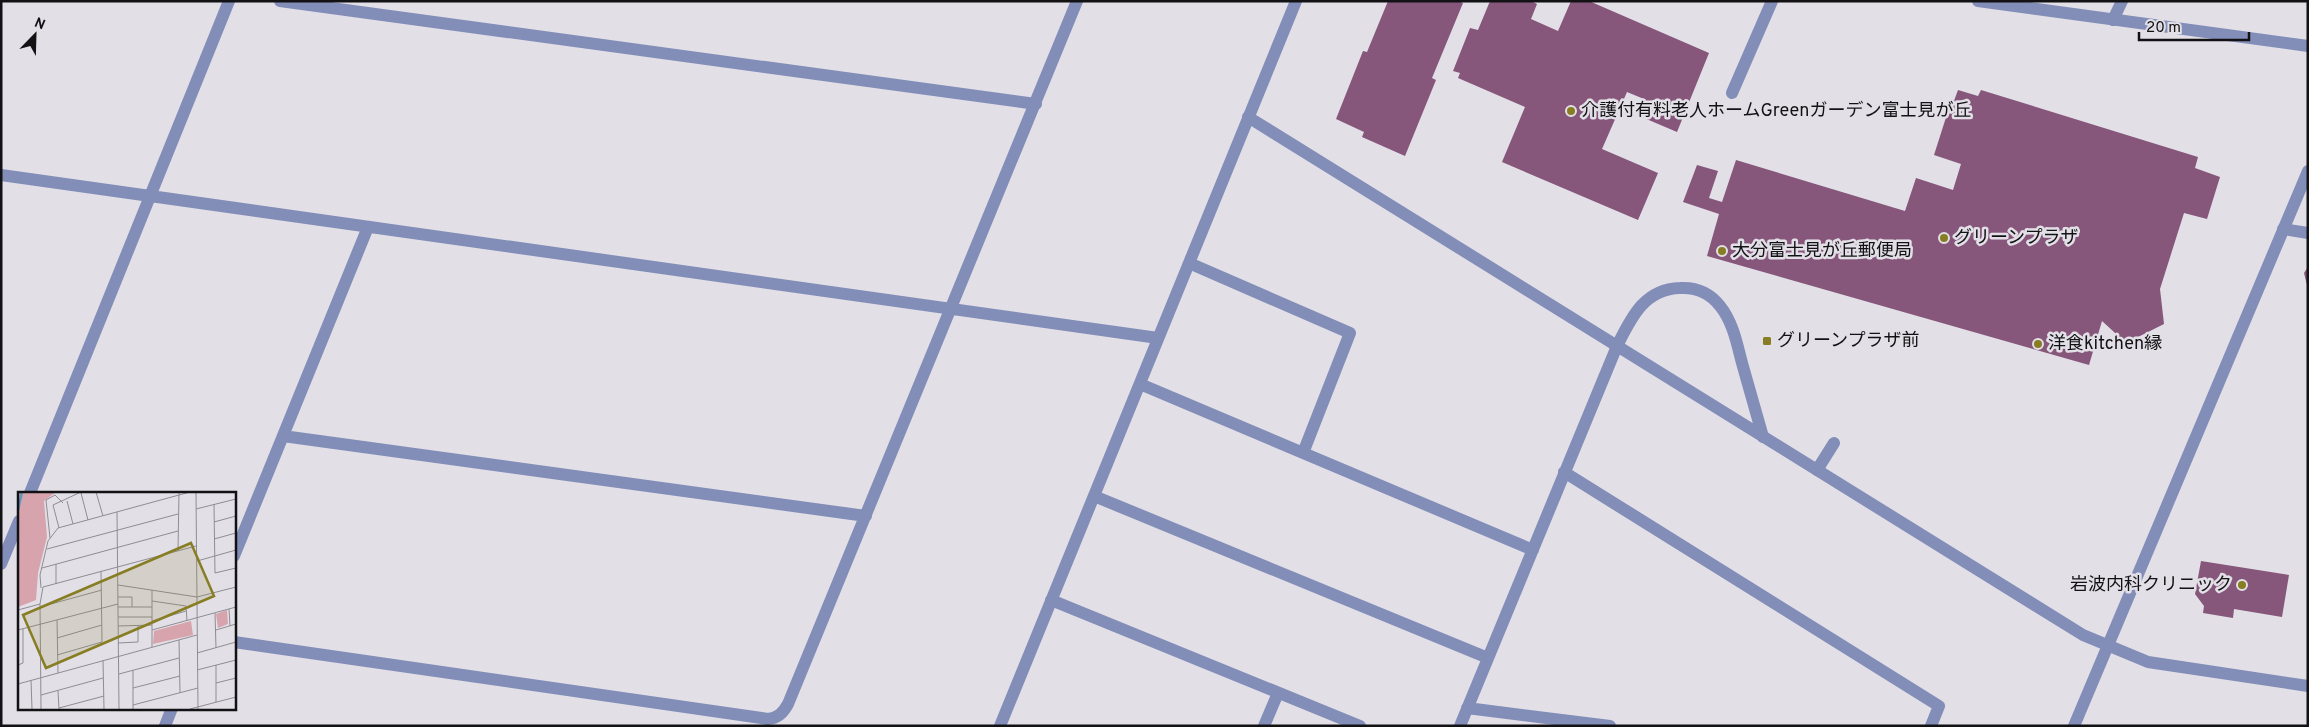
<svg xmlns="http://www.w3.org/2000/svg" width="2309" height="727" font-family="Overpass,'Noto Sans JP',sans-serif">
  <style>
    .building { fill: #86567b }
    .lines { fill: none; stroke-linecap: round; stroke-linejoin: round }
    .service { stroke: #828eb8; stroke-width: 12 }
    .minor { stroke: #828eb8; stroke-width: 12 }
    .tertiary { stroke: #828eb8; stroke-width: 12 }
    .poi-dot { fill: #877d23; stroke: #e2dfe7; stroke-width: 2 }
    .labels { text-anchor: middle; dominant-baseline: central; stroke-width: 5; stroke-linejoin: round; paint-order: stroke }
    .poi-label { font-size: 18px; fill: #121114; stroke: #e2dfe7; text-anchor: start }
    .inset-river { fill: none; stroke: #5f97bc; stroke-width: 2.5 }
    .inset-road { fill: none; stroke: #8f8d93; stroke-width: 1 }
    .view { fill: #877d23; fill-opacity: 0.15; stroke: #877d23; stroke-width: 2.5 }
    .inset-edge { fill: none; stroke: #121114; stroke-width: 2.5 }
  </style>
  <rect width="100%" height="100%" fill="#e2dfe7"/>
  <path class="building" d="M1388 1H1458L1463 3 1432 78 1436 80 1405 156 1362 137 1364 132 1336 119 1363 51 1367 52Z
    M1490 1H1531L1537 4 1531 19 1558 31 1571 1H1589L1709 53 1677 132 1637 115 1644 99 1627 92 1602 149 1658 173 1638 220 1502 162 1525 107 1458 78 1460 73 1453 71 1470 28 1478 30Z
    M1958 90 1978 96 1981 90 2198 157 2195 168 2220 177 2207 219 2184 213 2160 289 2164 324 2126 343 2102 321 2089 365 1707 256 1719 214 1683 202 1697 165 1718 171 1709 198 1722 202 1736 160 1905 211 1916 178 1953 190 1961 164 1934 155 1949 108 1951 109Z
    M2308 267V285H2307L2304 273Z
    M2201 561 2289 575 2282 617 2234 609 2233 618 2203 613 2204 606 2195 594Z"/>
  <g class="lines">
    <path class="service" d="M1732 93 1772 1
      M1617 346C1631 318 1644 289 1680 288 1696 287 1710 293 1720 306 1733 322 1737 344 1742 363 1749 387 1756 412 1763 437
      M1817 470 1834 443"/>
    <path class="minor" d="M280 1 1036 104
      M2113 20 2122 1
      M1 175 1158 338
      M2283 229 2308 233
      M1189 263 1350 333 1303 453
      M1140 384 1533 550
      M283 436 866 516
      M1564 472 1939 706 1931 726
      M30 493 229 1
      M1094 496 1488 658
      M234 556 368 227
      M1 564 19 521
      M1051 600 1360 726
      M234 642 768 719C778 718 783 713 788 704L1077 1
      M1467 708 1610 726
      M165 726 172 708
      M1000 726 1296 1
      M1264 726 1278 693
      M1460 726 1617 346"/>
    <path class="tertiary" d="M1978 1 2308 46
      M1248 117 2083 635 2148 662 2308 686
      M2074 726 2308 171"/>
  </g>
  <g class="poi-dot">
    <circle cx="1571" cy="111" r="5"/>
    <circle cx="1944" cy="238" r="5"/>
    <circle cx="1722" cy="251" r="5"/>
    <rect x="1762" y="336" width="10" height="10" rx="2.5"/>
    <circle cx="2038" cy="344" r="5"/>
    <circle cx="2242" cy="585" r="5"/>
  </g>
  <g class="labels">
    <g class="poi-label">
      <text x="1581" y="111">介護付有料老人ホームGreenガーデン富士見が丘</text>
      <text x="1954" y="238">グリーンプラザ</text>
      <text x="1732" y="251">大分富士見が丘郵便局</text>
      <text x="1777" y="341">グリーンプラザ前</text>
      <text x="2048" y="344">洋食kitchen縁</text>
      <text x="2232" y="585" text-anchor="end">岩波内科クリニック</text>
    </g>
  </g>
  <g transform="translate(18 492)">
    <rect width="218" height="218" fill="#e2dfe7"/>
    <path d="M0 0H38L26 9 29 45 20 81 18 108 0 115ZM209 118 210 132 200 136 198 122ZM173 129 175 143 135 152 136 139Z" fill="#d7a4ad"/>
    <path class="inset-river" d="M0 18 4 0"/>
    <path class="inset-road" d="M78 0 85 24M178 0 180 217M63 1 70 28M49 9 55 32M196 12 197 81 218 76M178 17 218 7M99 20 101 217M196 30 218 24M41 36 35 13 63 0M32 46 28 8 37 3 45 11M196 47 218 41M29 57 160 22M160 59 161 0M179 69 218 58M38 72V92M24 76 160 39M100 93 179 105 218 95M23 96 22 83 30 49 40 36 172 0M134 98V155M100 105H114V115M134 109 168 114 169 129M22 112 23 217M22 115 84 98M100 115H134M211 117 212 134M0 118 22 112 25 95 178 54M197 121 198 156M100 125H134M39 128 40 181M134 129 168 119M100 134 134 133M0 138 100 112M134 138 218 115M198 138 218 132M39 146 84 133M161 148 162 201M100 151 120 150V134M179 161 218 150M39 163 84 150 83 79M85 168 86 217M0 173 5 171V137M198 173V210M115 178V217M179 178 218 168M101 182 161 166M13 188 14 217M198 191 218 186M0 192 179 143M115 196 162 184M40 199 41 217M23 203 85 186M115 213 180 196M41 216 86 204M172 217 218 205"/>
    <path class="view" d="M173 51 196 104 28 176 5 123Z"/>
    <rect width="218" height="218" class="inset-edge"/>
  </g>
  <rect width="2309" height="727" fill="none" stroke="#121114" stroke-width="5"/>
  <g transform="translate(35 35) rotate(23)" stroke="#e2dfe7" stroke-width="4" paint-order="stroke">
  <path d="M0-4L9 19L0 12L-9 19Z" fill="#121114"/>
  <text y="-8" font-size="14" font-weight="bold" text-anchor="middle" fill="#121114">N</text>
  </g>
  <path d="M2139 32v8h110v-8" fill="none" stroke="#121114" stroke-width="2.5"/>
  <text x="2146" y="32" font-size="15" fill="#121114" stroke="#e2dfe7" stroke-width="4" paint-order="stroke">20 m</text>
</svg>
